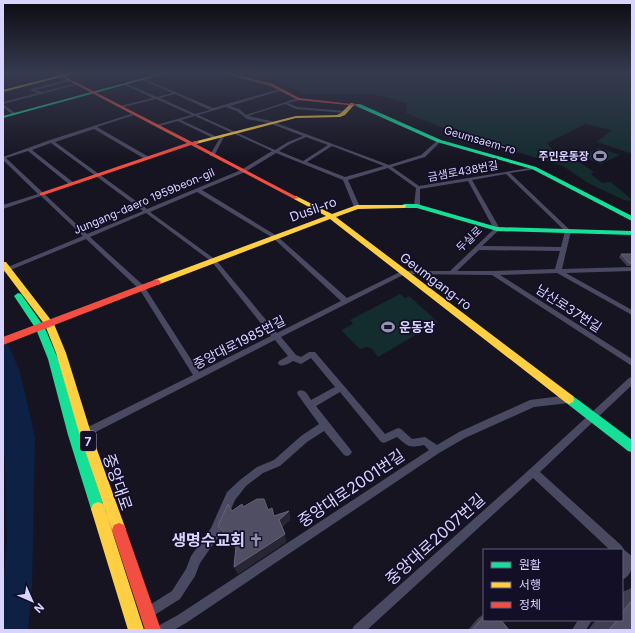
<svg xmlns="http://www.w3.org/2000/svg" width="635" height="633" font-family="Inter,'Noto Sans KR',sans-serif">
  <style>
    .green { fill: #132c2d }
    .water { fill: #0d2144 }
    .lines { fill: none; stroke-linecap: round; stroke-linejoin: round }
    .street { fill: #4a4962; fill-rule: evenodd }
    .fast { fill: #16e098; fill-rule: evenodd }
    .slow { fill: #ffcf43; fill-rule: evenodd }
    .jam { fill: #f24e42; fill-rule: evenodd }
    .wall { fill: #403d50 }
    .shaded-wall { fill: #282635 }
    .building { fill: #504e63; stroke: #66637b }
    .labels { text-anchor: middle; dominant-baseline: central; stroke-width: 3.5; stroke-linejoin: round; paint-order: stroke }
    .far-street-label { font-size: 11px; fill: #d9d4ff; stroke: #130f26 }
    .far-poi-label { font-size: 11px; font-weight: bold; fill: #d9d4ff; stroke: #130f26; text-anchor: end }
    .shield { fill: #130f26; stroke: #9e99be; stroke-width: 1 }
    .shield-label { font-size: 12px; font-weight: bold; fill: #d9d4ff }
    .street-label { font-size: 13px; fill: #d9d4ff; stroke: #130f26 }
    .poi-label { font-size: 13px; font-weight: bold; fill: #d9d4ff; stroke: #130f26; text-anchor: start }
    .near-street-label { font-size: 16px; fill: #d9d4ff; stroke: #130f26 }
    .near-poi-label { font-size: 16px; font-weight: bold; fill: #d9d4ff; stroke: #130f26; text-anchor: end }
  </style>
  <rect width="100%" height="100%" fill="#161421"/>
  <path class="green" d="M91 73H114L115 75 83 81 78 76Z
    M247 73H632V152L630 153 597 142 611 130 585 124 547 143 557 156 581 163 594 172 591 174 602 183 611 182 631 199 630 201 624 200 588 183 563 166 461 135 406 113 407 103 374 94H303L283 83Z
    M599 148 620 155 601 164 580 156Z
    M400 294 405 298 409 296 438 322 378 357 371 348 366 347 360 349 341 330 353 324 350 320Z"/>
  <path class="water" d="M3 332 20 372 35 438 32 587 28 630H3V591L7 541 5 461 3 442Z"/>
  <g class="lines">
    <path class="street" d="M142 78 213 108 280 89 283 90 230 106 239 109 246 115 298 98 299 100 288 103 297 107 346 111 345 113 296 109 285 104 248 116 271 121 389 165 421 155 438 140H440V142L425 157 392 167 419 186 536 167V169L510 173 571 231 562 269 632 267V271L566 273 632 310V315L557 273 500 275 632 359V366L492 275 405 274 281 337 296 355 301 357 309 352H315L385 434 398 428 401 429 412 439 425 437 437 445 459 432 530 400 569 395 572 396 573 399 572 402 569 403 534 407 465 438 439 453 186 623 174 630H156L158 626 178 615 429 450 424 445C408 448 409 447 397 437L384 443 381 442 340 392 316 406 350 449 352 452 350 455 347 456 344 455 324 431 307 442 280 466 263 473 246 486 235 500 219 536 200 563 195 576 180 599 153 616 149 618 145 616 143 612 145 608 172 591 186 569 191 556 211 528 227 492 240 480 257 467 274 460 301 436 319 424 298 395 297 393 298 391C305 388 308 395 311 400L335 387 311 358 301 364 293 361C289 363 284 367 279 365L278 363 279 361 288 356 275 340 88 436 85 437 82 436 81 433 82 430 193 375 140 290 86 239 3 273V269L83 236 41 196 3 209V205L38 194 3 160V157L50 140 134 113V115L97 127 149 157V159H145L94 129 55 142 147 209 241 170 272 151 195 116 181 120 215 136V138H213L178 121 156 127V125L192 115 156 99 120 108V106L153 98 125 85V83L157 97 172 93 142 80ZM175 94 210 110 195 114 160 98ZM226 107 237 111 247 119 269 123 303 136 288 142 275 150 198 115ZM306 137 328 145 303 161 279 151 290 144ZM51 143 143 211 87 234 6 158 28 151 70 185H74V183L32 150ZM332 146 384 166 345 177 307 162ZM276 153 343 180 354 207 357 209 360 207 348 180 388 168 416 188 414 206 417 208 420 206V189L468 181 494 229 450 271H402L347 298 277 236 202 190 245 172ZM506 174 565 231 561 247 482 246 500 229 472 180ZM197 192 273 238 341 301 277 333 216 260 150 212ZM146 213 212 262 271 336 199 372 144 286 90 237ZM479 250 560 251 555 269 493 271H457Z
      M70 79 71 81 35 90 42 92 77 83 79 84 3 104 15 113V115H13L3 107V102L38 93 31 91V89Z
      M222 134 225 135 214 156H210V155Z
      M632 377V385L540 472 622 546 623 549 632 556C632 566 633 575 622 580V565L623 563 622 561V550H610L533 478 367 630H352L354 626 530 469 629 378Z
      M578 620H592L586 630H572Z"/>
    <path class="fast" d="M162 73H168L3 118V116Z
      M356 104H360L441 140 536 167 632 216V221L532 169 437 142 356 106Z
      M417 204 497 227 632 231V235L497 231 417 208H404L401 206 404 204Z
      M18 293 21 294 45 328 58 359 80 435 105 509 103 514 98 516 93 514 91 509 68 435 48 359 36 329 14 296Z
      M569 394 573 396 632 440V452L628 451 565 402 564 399 565 396Z"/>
    <path class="slow" d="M70 73H76L3 92V90Z
      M351 103 355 104 345 115 340 117 296 118 196 144 193 142 296 116 337 115 341 113Z
      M296 196 332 214 357 205H406V207L404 208 358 209 336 217 573 396 574 399 573 402 569 404 565 402 330 219 160 284 157 285 153 282 154 280 326 216 294 199V197Z
      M3 262H6L54 324 66 353 91 433 126 530 124 535 119 537 114 535 112 530 79 433 56 353 45 325 3 269Z
      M98 502 103 504 105 509 144 630H128L91 509 93 504Z"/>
    <path class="jam" d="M54 73H58L192 142 198 141 199 142 196 144 299 198 294 199 191 145 44 195H40V193L187 143Z
      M222 73H228L273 84 299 98 360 105 358 106 298 100 271 86Z
      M157 279 161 282 160 284 3 345V337Z
      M119 523 124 525 126 530 161 630H145L112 530 114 525Z"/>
  </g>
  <path class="wall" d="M3 73H49H48L49 75 25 80 13 73Z
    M621 254H632V266H627L619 257Z
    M243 507 268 510 274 516 289 511 290 520 282 527 286 542 238 574 234 567 236 549 222 534 218 526 232 511Z
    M632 588V630H588L596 620H622V592Z
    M484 614V620L509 630H468L478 618Z"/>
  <path class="shaded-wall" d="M3 73H13L3 75Z
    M22 73H49H48L49 75 25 80Z
    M289 511 290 520 280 528 279 520Z
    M285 534 286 542 238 574 234 567Z"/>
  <path class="building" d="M621 254H632V263H629Z
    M257 499H264L268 510 272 508 274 516 289 511 279 520 285 534 234 567 236 546 218 526 228 504 232 511 242 504 243 507Z
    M632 600V630H609L617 620H622V613Z
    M484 616V620H501L509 630H472Z"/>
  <linearGradient id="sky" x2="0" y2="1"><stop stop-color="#0c0b12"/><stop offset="0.45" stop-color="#363a4e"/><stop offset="1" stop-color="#363a4e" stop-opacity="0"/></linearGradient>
  <rect width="635" height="161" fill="url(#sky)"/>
  <defs>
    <g id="stadium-bare" transform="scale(1.08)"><path d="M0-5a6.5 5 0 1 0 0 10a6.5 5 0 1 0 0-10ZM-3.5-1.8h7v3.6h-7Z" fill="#9591b1" stroke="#130f26" stroke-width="2.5" paint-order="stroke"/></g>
    <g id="church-bare" transform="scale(1.08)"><path d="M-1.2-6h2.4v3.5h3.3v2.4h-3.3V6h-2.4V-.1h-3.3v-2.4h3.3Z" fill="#9591b1" stroke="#130f26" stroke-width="2.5" paint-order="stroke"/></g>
  </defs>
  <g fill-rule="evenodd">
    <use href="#stadium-bare" x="600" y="156"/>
    <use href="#stadium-bare" x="388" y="327"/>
    <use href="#church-bare" x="256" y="540"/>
  </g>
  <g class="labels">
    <g class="far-street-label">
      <text transform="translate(480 140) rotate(16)">Geumsaem-ro</text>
      <text transform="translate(463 171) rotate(-10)">금샘로438번길</text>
      <text transform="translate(144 201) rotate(-23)">Jungang-daero 1959beon-gil</text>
      <text transform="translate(469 239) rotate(-44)">두실로</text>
    </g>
    <g class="far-poi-label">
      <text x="589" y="156">주민운동장</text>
    </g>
    <rect class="shield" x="80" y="431" width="16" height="20" rx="3"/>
    <g class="shield-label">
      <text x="88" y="441">7</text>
    </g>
    <g class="street-label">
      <text transform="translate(313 209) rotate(-20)">Dusil-ro</text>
      <text transform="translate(436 281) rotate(37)">Geumgang-ro</text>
      <text transform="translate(569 308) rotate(33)">남산로37번길</text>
      <text transform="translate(239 342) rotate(-27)">중앙대로1985번길</text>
    </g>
    <g class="poi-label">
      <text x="399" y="327">운동장</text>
    </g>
    <g class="near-street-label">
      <text transform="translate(118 482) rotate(71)">중앙대로</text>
      <text transform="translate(351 488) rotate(-34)">중앙대로2001번길</text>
      <text transform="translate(435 539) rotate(-42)">중앙대로2007번길</text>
    </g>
    <g class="near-poi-label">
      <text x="245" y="540">생명수교회</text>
    </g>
  </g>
  <rect width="635" height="633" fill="none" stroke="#d9d4ff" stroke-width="8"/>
  <rect x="483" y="549" width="140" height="72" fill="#130f26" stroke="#625e7d"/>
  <rect x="491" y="562" width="20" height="6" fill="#16e098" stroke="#625e7d"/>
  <text x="519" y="569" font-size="12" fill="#d9d4ff">원활</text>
  <rect x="491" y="582" width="20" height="6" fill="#ffcf43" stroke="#625e7d"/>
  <text x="519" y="589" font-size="12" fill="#d9d4ff">서행</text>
  <rect x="491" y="602" width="20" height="6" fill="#f24e42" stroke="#625e7d"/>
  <text x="519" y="609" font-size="12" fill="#d9d4ff">정체</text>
  <g transform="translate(32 601) rotate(135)" stroke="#130f26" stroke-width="3" paint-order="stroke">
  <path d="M0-3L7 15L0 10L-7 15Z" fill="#d9d4ff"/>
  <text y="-6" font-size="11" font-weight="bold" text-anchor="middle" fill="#d9d4ff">N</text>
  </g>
</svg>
